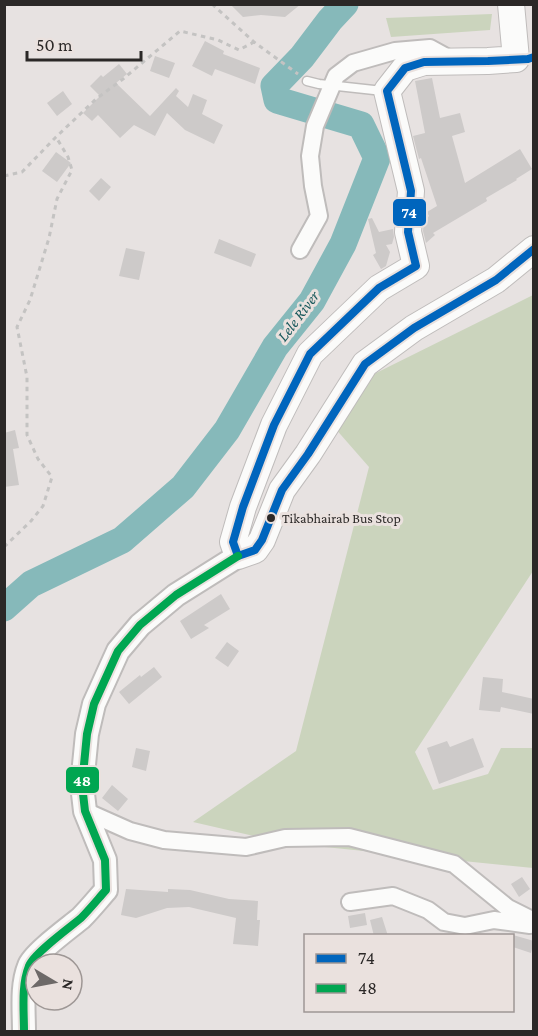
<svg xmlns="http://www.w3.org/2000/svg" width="538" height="1036" font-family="'Crimson Pro',serif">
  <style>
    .green { fill: #cbd4bd }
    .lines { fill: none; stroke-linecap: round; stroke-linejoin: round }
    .river { stroke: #86b9ba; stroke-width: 27 }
    .building { fill: #cdcac9 }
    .lane-casing { stroke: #bfbcbb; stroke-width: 11 }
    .street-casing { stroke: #bfbcbb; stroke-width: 20 }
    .secondary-casing { stroke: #bfbcbb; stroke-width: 26 }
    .primary-casing { stroke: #bfbcbb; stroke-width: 28 }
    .path { stroke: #c4c3c2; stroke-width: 3; stroke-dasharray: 4.5 4.5; stroke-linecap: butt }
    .lane { stroke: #fbfbfa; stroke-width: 8 }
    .street { stroke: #fbfbfa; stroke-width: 16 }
    .secondary { stroke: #fbfbfa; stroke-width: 22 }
    .primary { stroke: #fbfbfa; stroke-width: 26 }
    .bus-1-casing { stroke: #eae1de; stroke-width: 12 }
    .bus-2-casing { stroke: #eae1de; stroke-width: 12 }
    .bus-1 { stroke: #0065bd; stroke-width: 8 }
    .bus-2 { stroke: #00a651; stroke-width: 8 }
    .bus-dot { fill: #2b2827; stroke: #eae1de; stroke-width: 2 }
    .labels { text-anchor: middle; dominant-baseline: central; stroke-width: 6; stroke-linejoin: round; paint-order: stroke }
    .bus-label { font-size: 14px; fill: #2b2827; stroke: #eae1de; text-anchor: start }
    .water-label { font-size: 16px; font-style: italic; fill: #19595c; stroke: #eae1de }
    .line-badge { stroke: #eae1de; stroke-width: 2 }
    .badge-label { font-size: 16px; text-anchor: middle; font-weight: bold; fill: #fff }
  </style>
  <rect width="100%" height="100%" fill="#e7e2e1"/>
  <path class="green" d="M492 14 490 30 391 37 386 18Z
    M533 295V571L415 752 433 790 488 774 501 748H533V868L285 843 193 822 296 751 369 467 334 427 368 377Z"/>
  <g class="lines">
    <path class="river" d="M4 608 31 584 122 540 183 487 227 430 275 347 312 301 343 244 377 158 361 125 277 100 274 86 302 57 330 20 345 4"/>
  </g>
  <path class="building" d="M230 4H301L285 17 261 15 243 17Z
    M205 41 224 51 223 54 260 68 255 84 215 69 212 76 192 66Z
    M155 56 175 63 169 78 150 71Z
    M119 64 127 74 116 83 150 116 176 88 179 91 176 96 188 107 193 94 207 100 202 114 223 125 214 144 185 130 167 113 155 136 134 125 120 138 98 115 92 121 83 113 100 96 90 86 101 75 103 77Z
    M432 78 440 118 460 113 465 132 452 136 465 183 520 149 532 169 516 179 517 180 486 198 487 201 433 233 435 235 426 243 423 231 424 221 429 216 427 212 437 206 421 158 419 159 413 136 425 133 415 81Z
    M63 91 72 104 57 116 47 103Z
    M56 152 71 163 57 182 42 171Z
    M101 178 111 187 99 201 89 191Z
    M372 218 379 232 393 229 394 237 392 244 386 245 390 252 386 266 381 269 373 255 376 253 368 219Z
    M219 239 256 254 251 267 214 253Z
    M126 248 145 252 139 280 119 276Z
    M15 430 19 448 13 449 19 485 4 487V433Z
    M221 594 230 609 204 625 209 628 191 639 180 621Z
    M227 642 239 651 228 667 215 658Z
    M154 667 162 677 129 704 119 692 140 675 141 677Z
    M483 677 503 679 502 692 534 699V714L501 707 500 712 479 710Z
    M473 738 484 767 439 784 427 748 447 741 450 747Z
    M136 748 150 751 146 771 132 767Z
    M112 785 128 799 118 811 102 798Z
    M522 877 530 889 519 897 511 884Z
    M126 889 168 892V889L190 890 229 899 258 901 257 920H260L258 946 233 944 236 918 189 907 167 908 136 918 121 915Z
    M365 913 367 925 350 928 348 916Z
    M382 917 388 936H374L370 920Z
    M513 935 534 941 531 953 513 947Z"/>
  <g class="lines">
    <g class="lane-casing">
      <path id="lane" d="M307 81 319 84 383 91"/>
    </g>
    <g class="street-casing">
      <path id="street" d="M300 250 319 216 313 186 310 156 315 126 336 76 353 63 395 51 430 48 450 59
        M85 811 130 831 164 840 246 847 285 838 349 837 454 864 508 908 534 921
        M350 902 393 896 428 910 444 922 465 926 494 920 530 925"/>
    </g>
    <g class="secondary-casing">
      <path id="secondary" d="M24 1032C24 1010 21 986 29 966 33 954 69 928 81 918 90 909 98 899 106 890L105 860 85 811 82 785 87 734 94 704 118 651 140 625 176 595 238 556"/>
    </g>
    <g class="primary-casing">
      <path id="primary" d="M511 4 516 59 488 61 424 62 405 68 387 91 411 191 408 232 416 266 379 288 310 354 274 425 243 507 233 542 238 556 255 550 262 540 282 490 308 454 365 364 414 328 496 280 534 249"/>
    </g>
    <path class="path" d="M212 4 254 42 298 74
      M4 176 22 172 56 137 96 99 123 79 180 31 218 40 239 50 254 42
      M4 547 31 521 43 506 52 477 38 459 27 435V377L17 327 30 300 49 238 57 199 72 170 68 157 56 137"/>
    <use href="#lane" class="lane"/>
    <use href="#street" class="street"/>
    <use href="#secondary" class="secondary"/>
    <use href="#primary" class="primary"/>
    <g class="bus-1-casing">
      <path id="bus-1" d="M534 57 528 59 488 61 424 62 405 68 387 91 411 191 408 232 416 266 379 288 310 354 274 425 243 507 233 542 238 556 255 550 262 540 282 490 308 454 365 364 414 328 496 280 534 249"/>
    </g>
    <g class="bus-2-casing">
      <path id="bus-2" d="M24 1032C24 1010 21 986 29 966 33 954 69 928 81 918 90 909 98 899 106 890L105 860 85 811 82 785 87 734 94 704 118 651 140 625 176 595 238 556"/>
    </g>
    <use href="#bus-1" class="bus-1"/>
    <use href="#bus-2" class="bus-2"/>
  </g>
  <circle class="bus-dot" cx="271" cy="518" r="5"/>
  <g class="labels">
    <g class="bus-label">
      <text x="282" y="518">Tikabhairab Bus Stop</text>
    </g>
    <g class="water-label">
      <text transform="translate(298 316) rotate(-53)">Lele River</text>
    </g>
  </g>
  <g class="line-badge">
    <rect x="392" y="198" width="35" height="29" rx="6" fill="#0065bd"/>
    <rect x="65" y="766" width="35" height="28" rx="6" fill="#00a651"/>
  </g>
  <g class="badge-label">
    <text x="409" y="218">74</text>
    <text x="82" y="786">48</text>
  </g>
  <rect width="538" height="1036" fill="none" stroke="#2b2827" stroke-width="12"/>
  <rect x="304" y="934" width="210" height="78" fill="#eae1de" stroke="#9e9795" stroke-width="1.5"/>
  <rect x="316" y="954" width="30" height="9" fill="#0065bd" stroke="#9e9795" stroke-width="1.5"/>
  <text x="358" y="964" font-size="18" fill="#2b2827">74</text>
  <rect x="316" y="984" width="30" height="9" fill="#00a651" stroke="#9e9795" stroke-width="1.5"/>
  <text x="358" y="994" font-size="18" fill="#2b2827">48</text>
  <g transform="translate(54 982) rotate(100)"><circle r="28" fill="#eae1de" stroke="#9e9795" stroke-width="1.5"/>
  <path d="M0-4.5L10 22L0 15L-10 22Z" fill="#6d6968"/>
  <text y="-9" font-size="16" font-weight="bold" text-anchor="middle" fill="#2b2827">N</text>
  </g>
  <path d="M27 51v9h114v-9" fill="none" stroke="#2b2827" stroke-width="3"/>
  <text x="36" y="51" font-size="18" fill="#2b2827" stroke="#eae1de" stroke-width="4.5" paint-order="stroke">50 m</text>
</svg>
